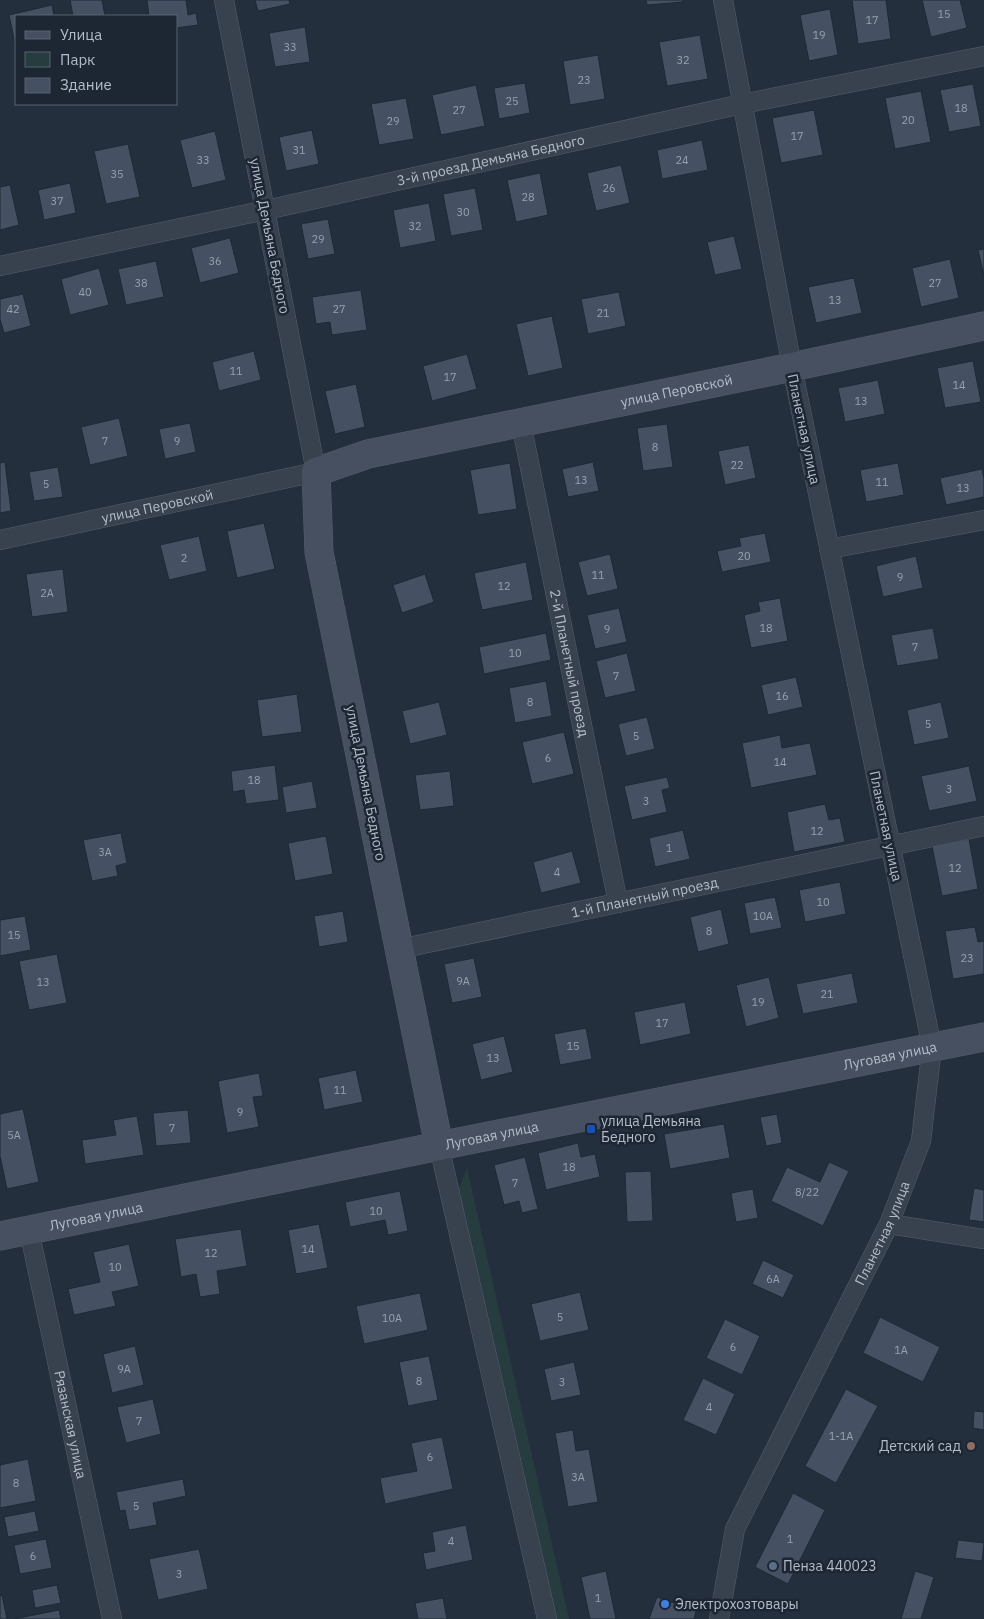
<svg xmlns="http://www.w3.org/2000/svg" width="984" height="1619" font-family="'IBM Plex Sans',sans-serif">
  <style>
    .green { fill: #263c3f }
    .building { fill: #455162; stroke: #1f2835 }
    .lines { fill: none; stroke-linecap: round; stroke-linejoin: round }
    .minor-casing { stroke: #565f6c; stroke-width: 20 }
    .secondary-casing { stroke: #565f6c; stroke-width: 29 }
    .minor { stroke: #38414e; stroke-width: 19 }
    .secondary { stroke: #465061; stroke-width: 28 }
    .transit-dot { fill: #1a4fb4; stroke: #1d2633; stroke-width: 2 }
    .education-dot { fill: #8d6e63; stroke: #1d2633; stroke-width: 2 }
    .service-dot { fill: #5c6f8a; stroke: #1d2633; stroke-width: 2 }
    .shop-dot { fill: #3f7fe0; stroke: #1d2633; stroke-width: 2 }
    .labels { text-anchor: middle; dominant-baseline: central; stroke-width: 5; stroke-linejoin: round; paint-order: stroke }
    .number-label { font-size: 11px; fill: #98a1af }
    .street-label { font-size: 14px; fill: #b4bcc9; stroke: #1d2633 }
    .poi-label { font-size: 14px; fill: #b4bcc9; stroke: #1d2633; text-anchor: start }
  </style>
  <rect width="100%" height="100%" fill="#242f3e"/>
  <path class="green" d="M467 1168 569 1619H556L458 1191Z"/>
  <path class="building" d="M70 0H102L105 16H73Z
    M147 0H186L188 15 196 13 198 25 176 28V16H149Z
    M255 0H289L290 4 258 11Z
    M646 0H683V2L647 5Z
    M852 0H886L891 39 858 44Z
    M922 0H960L967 28 931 37Z
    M52 5 54 16H16V47L9 15Z
    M830 9 838 55 809 61 800 15Z
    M305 27 310 62 275 67 269 33Z
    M700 35 708 79 667 86 659 42Z
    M598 55 605 99 570 105 563 61Z
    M525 83 530 113 499 119 494 88Z
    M973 84 981 126 949 132 940 90Z
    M476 85 485 126 441 135 432 95Z
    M921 91 931 142 895 149 885 98Z
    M406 98 414 139 379 145 371 104Z
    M814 110 823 155 781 163 772 118Z
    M312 130 319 164 286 171 279 137Z
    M215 131 226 180 192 188 180 140Z
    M702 140 708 170 662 179 657 150Z
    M128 144 140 197 106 204 94 151Z
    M621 165 630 203 596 211 587 173Z
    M540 173 548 215 516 222 507 180Z
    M70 183 76 213 44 220 38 190Z
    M10 185 19 225 0 230V187Z
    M475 188 483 230 451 236 443 194Z
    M429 203 436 241 400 248 393 210Z
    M328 219 335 254 308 259 301 224Z
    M734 236 742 269 715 275 707 242Z
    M230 238 239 273 200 283 191 248Z
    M984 249V276L978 250Z
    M950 259 959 298 921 307 912 268Z
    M156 261 164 297 126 305 118 269Z
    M99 268 109 305 70 315 61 279Z
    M854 278 862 313 816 323 808 287Z
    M361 290 367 330 332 335 330 322 316 324 312 297Z
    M619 292 626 326 588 334 581 299Z
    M23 294 31 326 4 333 0 319V299Z
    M552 316 563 368 528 376 516 324Z
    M254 351 261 380 219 391 212 362Z
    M467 354 477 389 432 401 423 366Z
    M973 361 981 402 945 408 937 368Z
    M878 380 885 414 845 422 838 388Z
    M356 384 365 427 335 434 325 391Z
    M119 418 128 456 90 465 81 427Z
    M190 423 196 452 165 459 159 429Z
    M667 424 673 467 643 471 637 428Z
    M749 445 756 478 725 485 718 451Z
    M5 462 11 511 0 513V463Z
    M593 462 599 491 568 497 562 469Z
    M510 463 517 509 478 515 470 470Z
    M898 463 904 495 866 502 860 470Z
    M58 467 63 497 34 501 29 472Z
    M982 469 984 479V497L946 505 940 478Z
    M264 523 275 569 237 578 227 531Z
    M765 533 771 562 722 572 717 551 741 546 739 538Z
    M199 536 207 571 169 580 160 545Z
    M610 554 618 589 587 596 578 562Z
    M916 556 923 588 883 597 876 566Z
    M526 562 533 600 482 610 474 573Z
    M63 569 68 612 32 617 26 574Z
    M425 574 434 602 402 613 393 585Z
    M780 598 788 641 751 648 744 615 760 611 758 602Z
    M619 608 627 642 595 649 587 615Z
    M933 628 939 659 897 666 891 635Z
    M546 633 551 660 484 674 479 647Z
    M627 653 636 691 605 698 596 661Z
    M796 677 803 707 768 715 761 685Z
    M546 681 552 716 515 723 509 688Z
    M297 694 302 732 262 737 257 700Z
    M439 702 447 735 410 744 402 711Z
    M941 702 949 738 914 745 907 710Z
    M647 717 655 749 626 756 618 724Z
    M564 732 574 774 532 784 522 742Z
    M780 735 782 748 810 743 817 775 751 788 742 743Z
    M275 765 279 800 246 804 244 790 233 792 231 771Z
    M969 766 977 801 929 811 921 776Z
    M450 771 454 806 420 810 415 775Z
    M667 777 670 788 662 790 667 812 632 820 624 786Z
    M312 781 317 808 286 813 282 787Z
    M825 804 829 820 840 818 845 842 794 852 787 812Z
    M683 830 690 859 655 867 649 838Z
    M121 833 127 863 116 866 118 876 92 881 83 840Z
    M326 836 333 874 295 881 288 843Z
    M969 839 978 889 942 896 932 846Z
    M572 851 581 883 541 893 533 862Z
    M840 882 846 914 805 922 799 890Z
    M775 897 782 928 750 934 744 903Z
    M721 909 729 944 698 952 690 917Z
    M343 911 348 942 319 947 314 916Z
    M25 916 31 950 0 956V920Z
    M975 927 978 942 984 941V974L953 979 945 931Z
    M57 954 67 1003 29 1010 19 961Z
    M474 958 482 997 452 1003 444 964Z
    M852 973 858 1003 803 1014 796 984Z
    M769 977 779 1018 746 1027 736 985Z
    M685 1002 691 1034 640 1045 634 1012Z
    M586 1028 592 1059 560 1065 554 1034Z
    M504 1036 513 1072 481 1080 472 1044Z
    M356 1070 363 1102 324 1110 318 1078Z
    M259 1073 263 1096 253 1097 259 1127 227 1133 218 1081Z
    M23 1109 39 1182 7 1189 0 1156V1114Z
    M188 1110 191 1143 156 1146 153 1113Z
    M777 1114 782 1143 766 1146 760 1117Z
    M137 1116 144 1155 85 1164 82 1140 116 1135 113 1120Z
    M724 1124 730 1158 670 1169 664 1134Z
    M578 1143 581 1157 595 1154 600 1177 546 1190 538 1153Z
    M525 1157 538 1209 522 1213 519 1201 504 1205 494 1165Z
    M829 1162 849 1171 823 1226 771 1201 787 1167 820 1182Z
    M651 1171 653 1221 627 1222 625 1172Z
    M974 1188 984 1190V1222L969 1220Z
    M753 1189 758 1218 736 1222 731 1193Z
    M400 1191 408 1231 388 1235 385 1220 350 1227 345 1202Z
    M319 1224 328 1268 296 1274 288 1230Z
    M241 1229 247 1266 217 1271 220 1294 200 1297 196 1274 181 1277 175 1239Z
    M129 1244 139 1286 112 1292 116 1306 74 1315 68 1289 100 1282 93 1252Z
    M763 1260 794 1275 783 1298 752 1284Z
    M580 1292 589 1330 540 1341 531 1304Z
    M420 1293 428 1330 364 1344 356 1306Z
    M880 1317 940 1347 923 1382 863 1353Z
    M725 1319 760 1336 742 1375 706 1358Z
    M135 1346 144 1385 112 1393 103 1354Z
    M429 1356 438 1400 408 1406 399 1362Z
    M574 1362 581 1395 551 1401 544 1369Z
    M703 1378 735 1394 716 1435 683 1420Z
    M846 1389 878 1406 836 1483 805 1466Z
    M153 1399 161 1434 126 1443 117 1407Z
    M974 1411 984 1412V1430L973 1428Z
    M573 1430 576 1451 589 1449 598 1502 568 1507 555 1433Z
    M442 1437 453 1489 385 1504 380 1478 417 1471 411 1443Z
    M28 1459 36 1501 0 1508V1465Z
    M183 1479 186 1496 153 1503 157 1525 129 1530 125 1510 120 1511 116 1492Z
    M793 1493 825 1510 788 1584 755 1567Z
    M35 1511 39 1531 8 1537 4 1517Z
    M466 1525 473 1560 426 1570 423 1553 435 1551 432 1532Z
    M46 1539 52 1568 20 1574 14 1545Z
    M958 1540 984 1543 982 1561 955 1558Z
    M199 1549 208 1589 158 1600 149 1559Z
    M606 1571 616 1619H590L581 1577Z
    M915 1571 934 1577 921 1619H901Z
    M57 1585 61 1603 35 1608 32 1590Z
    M2 1595 7 1619H0V1596Z
    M657 1597 696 1611 694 1619H649Z
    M443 1598 447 1619H418L415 1603Z
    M59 1610 61 1619H14Z"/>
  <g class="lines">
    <g class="minor-casing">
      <g id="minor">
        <path id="s1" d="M0 266 266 210 742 104 984 56"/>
        <path id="s2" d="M521 423 618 903"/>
        <path id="s3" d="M0 540 316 472 224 0"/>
        <path d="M829 549 984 520"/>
        <path id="s4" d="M399 949 984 826"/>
        <path d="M439 1146 547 1619"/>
        <path d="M889 1224 984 1239"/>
        <path id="s5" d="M29 1230 112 1619"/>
        <path id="s6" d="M719 1619 735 1529 889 1224 921 1141 932 1047 792 367 723 0"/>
      </g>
    </g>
    <g class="secondary-casing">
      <g id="secondary">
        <path id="s7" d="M439 1146 319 552 316 472 368 454 792 367 984 326"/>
        <path id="s8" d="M0 1236 439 1146 984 1037"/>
      </g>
    </g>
    <use href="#minor" class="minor"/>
    <use href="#secondary" class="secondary"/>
  </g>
  <rect class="transit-dot" x="586" y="1124" width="10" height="10" rx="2.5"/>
  <circle class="education-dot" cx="971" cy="1446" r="5"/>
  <circle class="service-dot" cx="773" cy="1566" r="5"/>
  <circle class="shop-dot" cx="665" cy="1604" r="5"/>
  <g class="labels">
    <g class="number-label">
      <text x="944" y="14">15</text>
      <text x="872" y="20">17</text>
      <text x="819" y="35">19</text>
      <text x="290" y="47">33</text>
      <text x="683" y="60">32</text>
      <text x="584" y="80">23</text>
      <text x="512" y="101">25</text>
      <text x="961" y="108">18</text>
      <text x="459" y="110">27</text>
      <text x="908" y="120">20</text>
      <text x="393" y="121">29</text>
      <text x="797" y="136">17</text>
      <text x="299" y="150">31</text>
      <text x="203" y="160">33</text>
      <text x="682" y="160">24</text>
      <text x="117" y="174">35</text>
      <text x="609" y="188">26</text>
      <text x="528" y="197">28</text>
      <text x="57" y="201">37</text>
      <text x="463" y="212">30</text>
      <text x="415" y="226">32</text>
      <text x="318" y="239">29</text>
      <text x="215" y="261">36</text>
      <text x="141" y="283">38</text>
      <text x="935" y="283">27</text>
      <text x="85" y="292">40</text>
      <text x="835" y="300">13</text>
      <text x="13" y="309">42</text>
      <text x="339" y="309">27</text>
      <text x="603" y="313">21</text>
      <text x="236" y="371">11</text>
      <text x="450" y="377">17</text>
      <text x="959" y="385">14</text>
      <text x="861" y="401">13</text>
      <text x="105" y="441">7</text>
      <text x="177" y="441">9</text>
      <text x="655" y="447">8</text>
      <text x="737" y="465">22</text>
      <text x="581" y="480">13</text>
      <text x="882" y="482">11</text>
      <text x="46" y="484">5</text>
      <text x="963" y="488">13</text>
      <text x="744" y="556">20</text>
      <text x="184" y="558">2</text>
      <text x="598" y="575">11</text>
      <text x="900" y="577">9</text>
      <text x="504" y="586">12</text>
      <text x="47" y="593">2А</text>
      <text x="766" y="628">18</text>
      <text x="607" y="629">9</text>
      <text x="915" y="647">7</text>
      <text x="515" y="653">10</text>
      <text x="616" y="676">7</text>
      <text x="782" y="696">16</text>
      <text x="530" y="702">8</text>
      <text x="928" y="724">5</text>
      <text x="636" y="736">5</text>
      <text x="548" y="758">6</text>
      <text x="780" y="762">14</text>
      <text x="254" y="780">18</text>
      <text x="949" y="789">3</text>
      <text x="646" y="801">3</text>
      <text x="817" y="831">12</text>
      <text x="669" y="848">1</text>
      <text x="105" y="852">3А</text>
      <text x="955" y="868">12</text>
      <text x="557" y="872">4</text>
      <text x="823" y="902">10</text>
      <text x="763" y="916">10А</text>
      <text x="709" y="931">8</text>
      <text x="14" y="935">15</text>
      <text x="967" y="958">23</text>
      <text x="463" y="981">9А</text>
      <text x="43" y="982">13</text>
      <text x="827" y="994">21</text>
      <text x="758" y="1002">19</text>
      <text x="662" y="1023">17</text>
      <text x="573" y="1046">15</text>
      <text x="493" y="1058">13</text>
      <text x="340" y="1090">11</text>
      <text x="240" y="1112">9</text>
      <text x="172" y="1128">7</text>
      <text x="14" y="1135">5А</text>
      <text x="569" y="1167">18</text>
      <text x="515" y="1183">7</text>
      <text x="807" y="1192">8/22</text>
      <text x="376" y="1211">10</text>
      <text x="308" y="1249">14</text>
      <text x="211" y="1253">12</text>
      <text x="115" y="1267">10</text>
      <text x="773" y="1279">6А</text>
      <text x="560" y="1317">5</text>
      <text x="392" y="1318">10А</text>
      <text x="733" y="1347">6</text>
      <text x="901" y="1350">1А</text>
      <text x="124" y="1369">9А</text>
      <text x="419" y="1381">8</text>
      <text x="562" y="1382">3</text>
      <text x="709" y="1407">4</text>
      <text x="139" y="1421">7</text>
      <text x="841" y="1436">1-1А</text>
      <text x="430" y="1457">6</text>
      <text x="578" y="1477">3А</text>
      <text x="16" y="1483">8</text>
      <text x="136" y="1506">5</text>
      <text x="790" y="1539">1</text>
      <text x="451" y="1541">4</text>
      <text x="33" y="1556">6</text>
      <text x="179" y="1574">3</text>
      <text x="598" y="1598">1</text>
    </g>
    <g class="street-label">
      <text stroke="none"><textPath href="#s1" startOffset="502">3-й проезд Демьяна Бедного</textPath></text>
      <text transform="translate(270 236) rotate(79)">улица Демьяна Бедного</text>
      <text stroke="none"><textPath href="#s7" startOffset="1056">улица Перовской</textPath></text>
      <text transform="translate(804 429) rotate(78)">Планетная улица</text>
      <text stroke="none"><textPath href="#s3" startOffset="161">улица Перовской</textPath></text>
      <text stroke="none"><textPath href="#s2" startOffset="245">2-й Планетный проезд</textPath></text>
      <text transform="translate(366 783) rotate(79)">улица Демьяна Бедного</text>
      <text transform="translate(886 826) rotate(78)">Планетная улица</text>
      <text stroke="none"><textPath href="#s4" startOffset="251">1-й Планетный проезд</textPath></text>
      <text stroke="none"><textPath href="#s8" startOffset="908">Луговая улица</textPath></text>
      <text stroke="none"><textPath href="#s8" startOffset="502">Луговая улица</textPath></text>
      <text stroke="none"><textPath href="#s8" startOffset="98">Луговая улица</textPath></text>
      <text stroke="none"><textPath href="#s6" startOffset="422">Планетная улица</textPath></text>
      <text stroke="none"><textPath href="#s5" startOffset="199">Рязанская улица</textPath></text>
    </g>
    <g class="poi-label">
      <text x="601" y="1121">улица Демьяна<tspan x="601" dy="16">Бедного</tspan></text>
      <text x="961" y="1446" text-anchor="end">Детский сад</text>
      <text x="783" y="1566">Пенза 440023</text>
      <text x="675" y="1604">Электрохозтовары</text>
    </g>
  </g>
  <rect x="15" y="15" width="162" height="90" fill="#1d2633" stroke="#59626f"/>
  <rect x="25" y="31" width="25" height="8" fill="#465061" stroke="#59626f"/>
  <text x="60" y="40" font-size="15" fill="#b4bcc9">Улица</text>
  <rect x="25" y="52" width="25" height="15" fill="#263c3f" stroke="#59626f"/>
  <text x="60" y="65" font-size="15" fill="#b4bcc9">Парк</text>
  <rect x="25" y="78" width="25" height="15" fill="#455162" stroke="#59626f"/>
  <text x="60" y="90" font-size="15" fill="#b4bcc9">Здание</text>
</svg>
